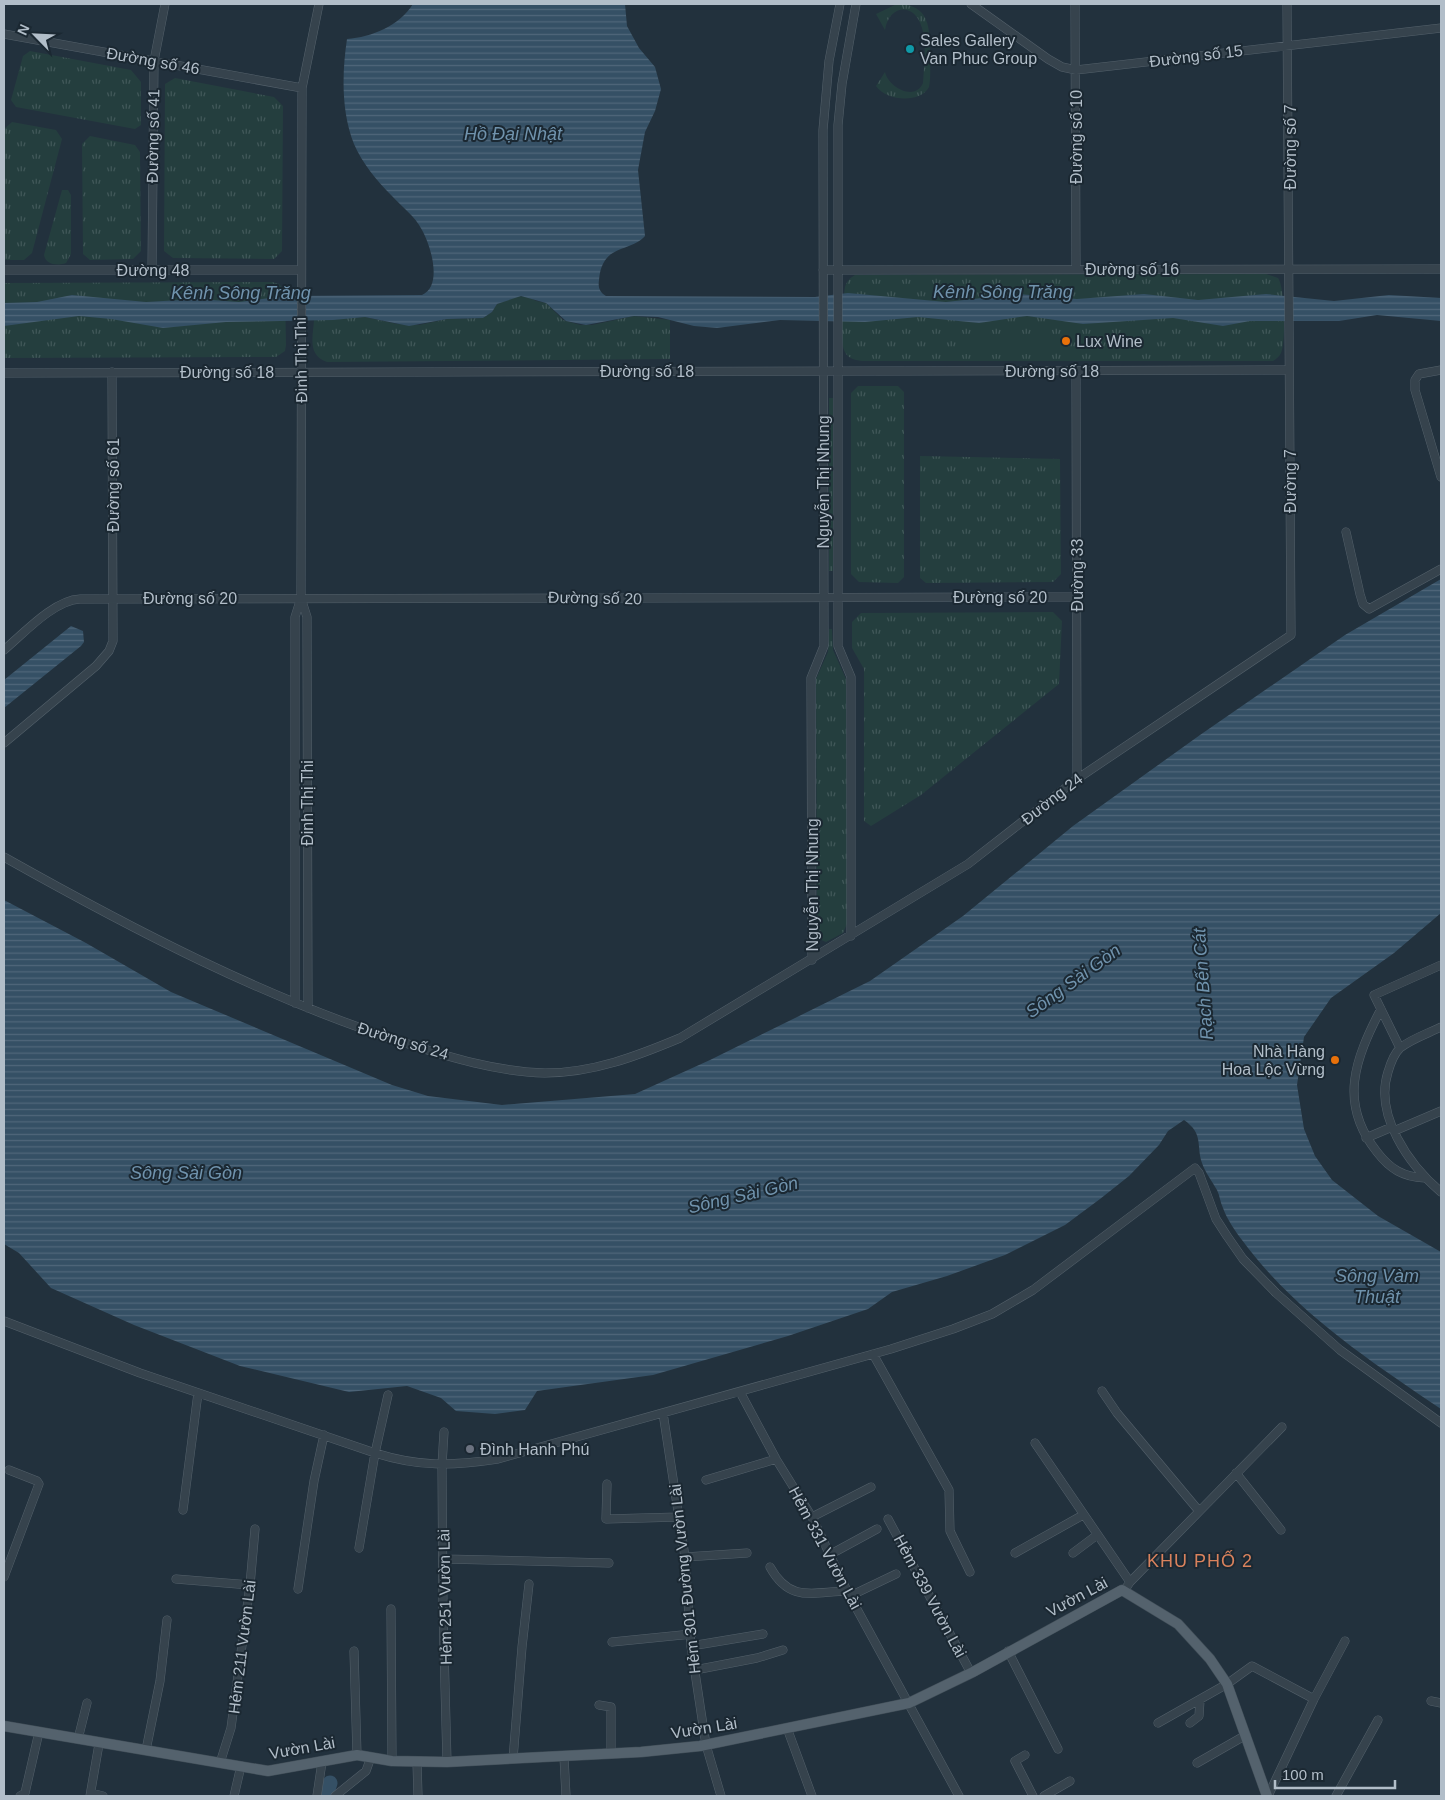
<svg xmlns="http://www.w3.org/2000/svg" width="1445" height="1800" font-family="Helvetica,sans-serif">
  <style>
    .grass { fill: url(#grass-tufts) }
    .garden { fill: #243e3e }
    .water { fill: url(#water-rules) }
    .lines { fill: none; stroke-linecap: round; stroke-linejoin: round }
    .river { stroke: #355065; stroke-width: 15 }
    .minor-casing { stroke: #54616b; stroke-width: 9 }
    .major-casing { stroke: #3f4c56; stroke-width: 11 }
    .minor { stroke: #36434d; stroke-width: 8 }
    .major { stroke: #54626d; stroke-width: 10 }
    .culture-dot { fill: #0f9aa8; stroke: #1b2832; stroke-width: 2 }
    .food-dot { fill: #e8710a; stroke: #1b2832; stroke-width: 2 }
    .worship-dot { fill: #6b7280; stroke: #1b2832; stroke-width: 2 }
    .labels { text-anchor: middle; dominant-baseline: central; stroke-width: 4; stroke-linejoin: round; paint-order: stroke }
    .poi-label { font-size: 16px; fill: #b2bec9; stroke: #1b2832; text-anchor: start }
    .street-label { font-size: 16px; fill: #b2bec9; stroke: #1b2832 }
    .water-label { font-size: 18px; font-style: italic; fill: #7093ad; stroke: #1b2832 }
    .neighbourhood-label { font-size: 18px; letter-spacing: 1px; fill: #d9825d; stroke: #1b2832 }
  </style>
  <defs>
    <pattern id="grass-tufts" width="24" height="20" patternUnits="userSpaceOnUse" patternTransform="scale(1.25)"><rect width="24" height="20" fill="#243e3e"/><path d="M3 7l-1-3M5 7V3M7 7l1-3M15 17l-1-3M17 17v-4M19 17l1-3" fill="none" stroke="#415859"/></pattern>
    <pattern id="water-rules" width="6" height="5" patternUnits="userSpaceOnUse" patternTransform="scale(1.25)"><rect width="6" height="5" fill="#355065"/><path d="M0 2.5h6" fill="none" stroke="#50677a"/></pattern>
  </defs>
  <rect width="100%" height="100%" fill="#22313d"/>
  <path class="grass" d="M897 4C930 4 930 28 930 55 930 65 931 76 929 87 920 104 886 101 876 86L885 72C888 87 915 102 923 83 924 66 927 44 922 28 915 2 889 4 885 30L876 14Z
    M30 51 131 70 141 82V125L135 129 16 107 11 100 23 56Z
    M175 78 274 97 283 106 282 251 274 259 173 258 164 251 165 84Z
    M12 122 56 130 62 139 32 253 24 260H4V129Z
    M90 136 135 145 140 152 141 251 133 259 90 260 83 254 82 144Z
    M62 190H68L71 195V254L66 263C57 266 46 265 44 255Z
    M1266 274 1278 278C1285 287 1286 342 1281 353 1279 357 1276 359 1273 361H862C854 360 847 358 844 350 840 340 843 298 845 287 847 281 850 278 855 275Z
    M272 282 279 284 285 291 286 345 285 351 276 357 4 358V283Z
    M518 296 528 297 536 301 546 303 563 320 580 325H592L634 316 670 320V359L327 362C307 355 313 337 314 320L365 317 397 324 419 325 447 319 483 318 492 312 497 304Z
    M858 386H898L904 392V577L898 583 859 582 851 574V393Z
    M829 398H833V571H829Z
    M920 456 1060 459 1061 574 1053 582 926 583 920 578Z
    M1053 612 1062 621 1059 684 921 795 871 826 864 821V669L852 648V622L861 613Z
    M832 629 833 650 846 679 847 924 843 933 826 942 819 939 817 933 816 679 828 652 829 629Z"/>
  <path class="garden" d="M963 334H1003V354H963Z
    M1005 334H1046V354H1005Z"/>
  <path class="water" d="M413 4H625L627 26 639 48 655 67 661 89 655 111 645 132 638 170 645 236C630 253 602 243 599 280 598 287 599 292 606 296L815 297 848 293 946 302 1018 294 1077 299 1144 294 1198 300 1266 294 1334 301 1389 295 1441 298V321L1377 315 1339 321H1250L1223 326 1173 318 1083 324 1027 316 979 323 918 317 865 322 780 320 717 328 694 326 658 317 634 316 586 325 566 321 546 303 521 296 497 304 492 312 483 318 447 319 409 326 365 317 333 320 226 322 163 328 111 319 79 316 4 326V303L37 302 72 295 146 302 198 299 239 302 286 296 422 295C443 286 431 246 422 230 415 216 402 207 392 196 377 181 362 163 354 144 341 112 342 72 347 39 372 37 399 26 413 4Z
    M1441 579V913L1394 953 1331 998 1304 1037 1297 1085 1304 1129 1315 1156 1332 1180 1378 1216 1441 1252V1409C1370 1361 1294 1311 1242 1240 1235 1231 1227 1219 1223 1208 1220 1202 1220 1196 1217 1190 1212 1181 1205 1172 1202 1163 1196 1145 1204 1134 1184 1120L1168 1131 1159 1145 1129 1176 1100 1199 1065 1225 1005 1255 947 1276 892 1292 868 1309 788 1336 653 1375 537 1391 525 1410 495 1414 456 1411 441 1398 407 1386 349 1392 240 1366 134 1325 51 1288 19 1253 4 1244V900L86 943 171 992 392 1085 428 1096 502 1105 635 1094 710 1060 870 981 963 916 1073 826 1200 735 1345 635Z
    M71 626 83 631 84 642 81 646 4 708V680Z"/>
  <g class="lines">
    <path class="river" d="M326 1796 330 1783"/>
    <g class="minor-casing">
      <path id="minor" d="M971 4 1048 59 1062 67 1076 70 1441 28
        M1075 4 1076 269
        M4 34 302 88
        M4 270H301
        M152 270 154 61 165 4
        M823 270 1441 269
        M1441 370 1419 374 1415 380V390L1441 477
        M1076 372 1077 779
        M4 373 1289 370
        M1346 532 1360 594 1363 604 1369 609 1441 569
        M4 650C24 633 54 600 80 599L1077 597
        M4 743 96 666 109 651 113 641 112 372
        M4 857C132 929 264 998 405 1043 449 1057 498 1072 545 1073 593 1073 637 1056 680 1038L968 864 1077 779 1291 635 1287 4
        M851 936V677L838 646V125L842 84 856 4
        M812 960 811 678 824 646 823 130 829 61 840 4
        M295 1003V617L301 598
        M308 1008 307 617 301 598 302 88 319 4
        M1381 1009C1355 1059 1338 1103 1377 1152 1390 1169 1403 1177 1425 1178
        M1441 1027C1429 1033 1411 1039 1400 1048 1394 1054 1390 1065 1388 1072 1374 1115 1409 1165 1441 1192
        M1400 1048 1374 995 1441 965
        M1394 1131 1441 1111
        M1366 1138 1392 1127
        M4 1321 140 1373 375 1453C419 1467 452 1466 498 1459L891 1349 953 1329 992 1314 1033 1290 1195 1168 1199 1173 1216 1219 1227 1236 1243 1259 1276 1293 1340 1350 1441 1423
        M873 1354 949 1490 950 1531 970 1572
        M1102 1391 1117 1413 1199 1511
        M740 1392 776 1459 812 1517 847 1591 959 1796
        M663 1413 685 1557 691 1646 706 1745 721 1796
        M444 1432 442 1465 443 1610 447 1762
        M1035 1443 1130 1582
        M1236 1473 1281 1530
        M706 1480 776 1459
        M607 1484 606 1519 679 1517
        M183 1510 198 1393
        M812 1517 871 1487
        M888 1519 971 1673
        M359 1548 375 1453 388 1395
        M1015 1553 1083 1515
        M1073 1553 1097 1535
        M831 1554 877 1529
        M685 1557 747 1553
        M444 1559 609 1563
        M770 1567C790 1603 812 1592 847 1591
        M4 1577 39 1484 37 1481 9 1470
        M176 1579 250 1585
        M298 1589 314 1481 324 1435
        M1124 1591 1130 1582 1282 1427
        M850 1596 896 1574
        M391 1609 392 1761
        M612 1642 692 1634
        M691 1646 763 1634
        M354 1651 357 1755
        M1008 1651 1058 1749
        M695 1670 757 1658 783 1650
        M1431 1701 1441 1703
        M599 1705 611 1707V1754
        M1158 1723 1227 1684 1252 1666 1314 1699
        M1190 1723 1199 1716 1200 1700
        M787 1728 812 1796
        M78 1739 87 1703
        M146 1750 160 1681 167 1620
        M1025 1755 1015 1761 1033 1796
        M564 1757 566 1796
        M513 1759 522 1647 529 1584
        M417 1762 418 1796
        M220 1763 231 1728 250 1585 255 1529
        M1197 1763 1246 1735
        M91 1793 103 1796
        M20 1796 25 1793 39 1732
        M90 1796 99 1744
        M234 1796 241 1766
        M317 1796 322 1762
        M335 1796 366 1771 371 1757
        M1044 1796 1070 1781
        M1268 1796 1314 1699 1345 1641
        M1336 1796 1378 1720"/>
    </g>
    <g class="major-casing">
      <path id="major" d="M4 1726 268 1771 357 1755 392 1761 447 1762 641 1752 700 1746 909 1703 973 1672 1122 1590 1178 1624 1210 1659 1227 1684 1267 1796"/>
    </g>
    <use href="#minor" class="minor"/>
    <use href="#major" class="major"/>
  </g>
  <circle class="culture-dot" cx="910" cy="49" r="5"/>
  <g class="food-dot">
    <circle cx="1066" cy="341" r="5"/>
    <circle cx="1335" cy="1060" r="5"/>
  </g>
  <circle class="worship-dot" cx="470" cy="1449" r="5"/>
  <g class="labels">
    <g class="poi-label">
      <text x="920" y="40">Sales Gallery<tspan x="920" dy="18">Van Phuc Group</tspan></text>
      <text x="1076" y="341">Lux Wine</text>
      <text x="1325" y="1051" text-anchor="end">Nhà Hàng<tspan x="1325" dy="18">Hoa Lộc Vừng</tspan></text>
      <text x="480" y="1449">Đình Hanh Phú</text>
    </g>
    <g class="street-label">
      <text transform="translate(1196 56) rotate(-7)">Đường số 15</text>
      <text transform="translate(153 61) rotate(10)">Đường số 46</text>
      <text transform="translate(153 136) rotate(-89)">Đường số 41</text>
      <text transform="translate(1076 137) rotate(-90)">Đường số 10</text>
      <text transform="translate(1290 147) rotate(-90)">Đường số 7</text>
      <text x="1132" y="269">Đường số 16</text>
      <text x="153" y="270">Đường 48</text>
      <text transform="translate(301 360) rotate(-91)">Đinh Thị Thi</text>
      <text x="647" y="371">Đường số 18</text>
      <text x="1052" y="371">Đường số 18</text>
      <text x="227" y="372">Đường số 18</text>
      <text transform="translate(1290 481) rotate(-90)">Đường 7</text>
      <text transform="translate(823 482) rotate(-90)">Nguyễn Thị Nhung</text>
      <text transform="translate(113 485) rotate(-90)">Đường số 61</text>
      <text transform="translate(1077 575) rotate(-90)">Đường 33</text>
      <text x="1000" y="597">Đường số 20</text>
      <text x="190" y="598">Đường số 20</text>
      <text transform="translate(595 598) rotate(1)">Đường số 20</text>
      <text transform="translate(1052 799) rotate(-38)">Đường 24</text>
      <text transform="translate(307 803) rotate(-90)">Đinh Thị Thi</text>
      <text transform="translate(812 885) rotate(-90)">Nguyễn Thị Nhung</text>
      <text transform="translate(403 1041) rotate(17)">Đường số 24</text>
      <text transform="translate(825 1548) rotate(62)">Hẻm 331 Vườn Lài</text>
      <text transform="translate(685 1579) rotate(-96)">Hẻm 301 Đường Vườn Lài</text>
      <text transform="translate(930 1596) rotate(62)">Hẻm 339 Vườn Lài</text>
      <text transform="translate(445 1597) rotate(-91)">Hẻm 251 Vườn Lài</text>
      <text transform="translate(1077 1597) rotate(-28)">Vườn Lài</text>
      <text transform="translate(242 1647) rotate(-83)">Hẻm 211 Vườn Lài</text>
      <text transform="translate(704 1728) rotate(-9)">Vườn Lài</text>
      <text transform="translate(302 1748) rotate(-10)">Vườn Lài</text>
    </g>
    <g class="water-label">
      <text x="513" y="134">Hồ Đại Nhật</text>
      <text x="1003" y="292">Kênh Sông Trăng</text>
      <text x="241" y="293">Kênh Sông Trăng</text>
      <text transform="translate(1073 981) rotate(-36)">Sông Sài Gòn</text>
      <text transform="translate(1203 984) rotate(-94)">Rạch Bến Cát</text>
      <text x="186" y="1173">Sông Sài Gòn</text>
      <text transform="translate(743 1195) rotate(-13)">Sông Sài Gòn</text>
      <text x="1377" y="1276">Sông Vàm<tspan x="1377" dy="21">Thuật</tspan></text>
    </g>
    <g class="neighbourhood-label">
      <text x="1200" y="1561">KHU PHỐ 2</text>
    </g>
  </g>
  <rect width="1445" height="1800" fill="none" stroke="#b2bec9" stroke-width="10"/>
  <g transform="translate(35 35) rotate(294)" stroke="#1b2832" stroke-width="4" paint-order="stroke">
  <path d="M0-4L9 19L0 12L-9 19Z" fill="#b2bec9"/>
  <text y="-8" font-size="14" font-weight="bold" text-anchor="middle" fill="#b2bec9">N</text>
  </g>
  <path d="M1275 1780v8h120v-8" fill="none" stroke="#b2bec9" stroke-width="2.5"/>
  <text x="1282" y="1780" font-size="15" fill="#b2bec9" stroke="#1b2832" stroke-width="4" paint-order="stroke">100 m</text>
</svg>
